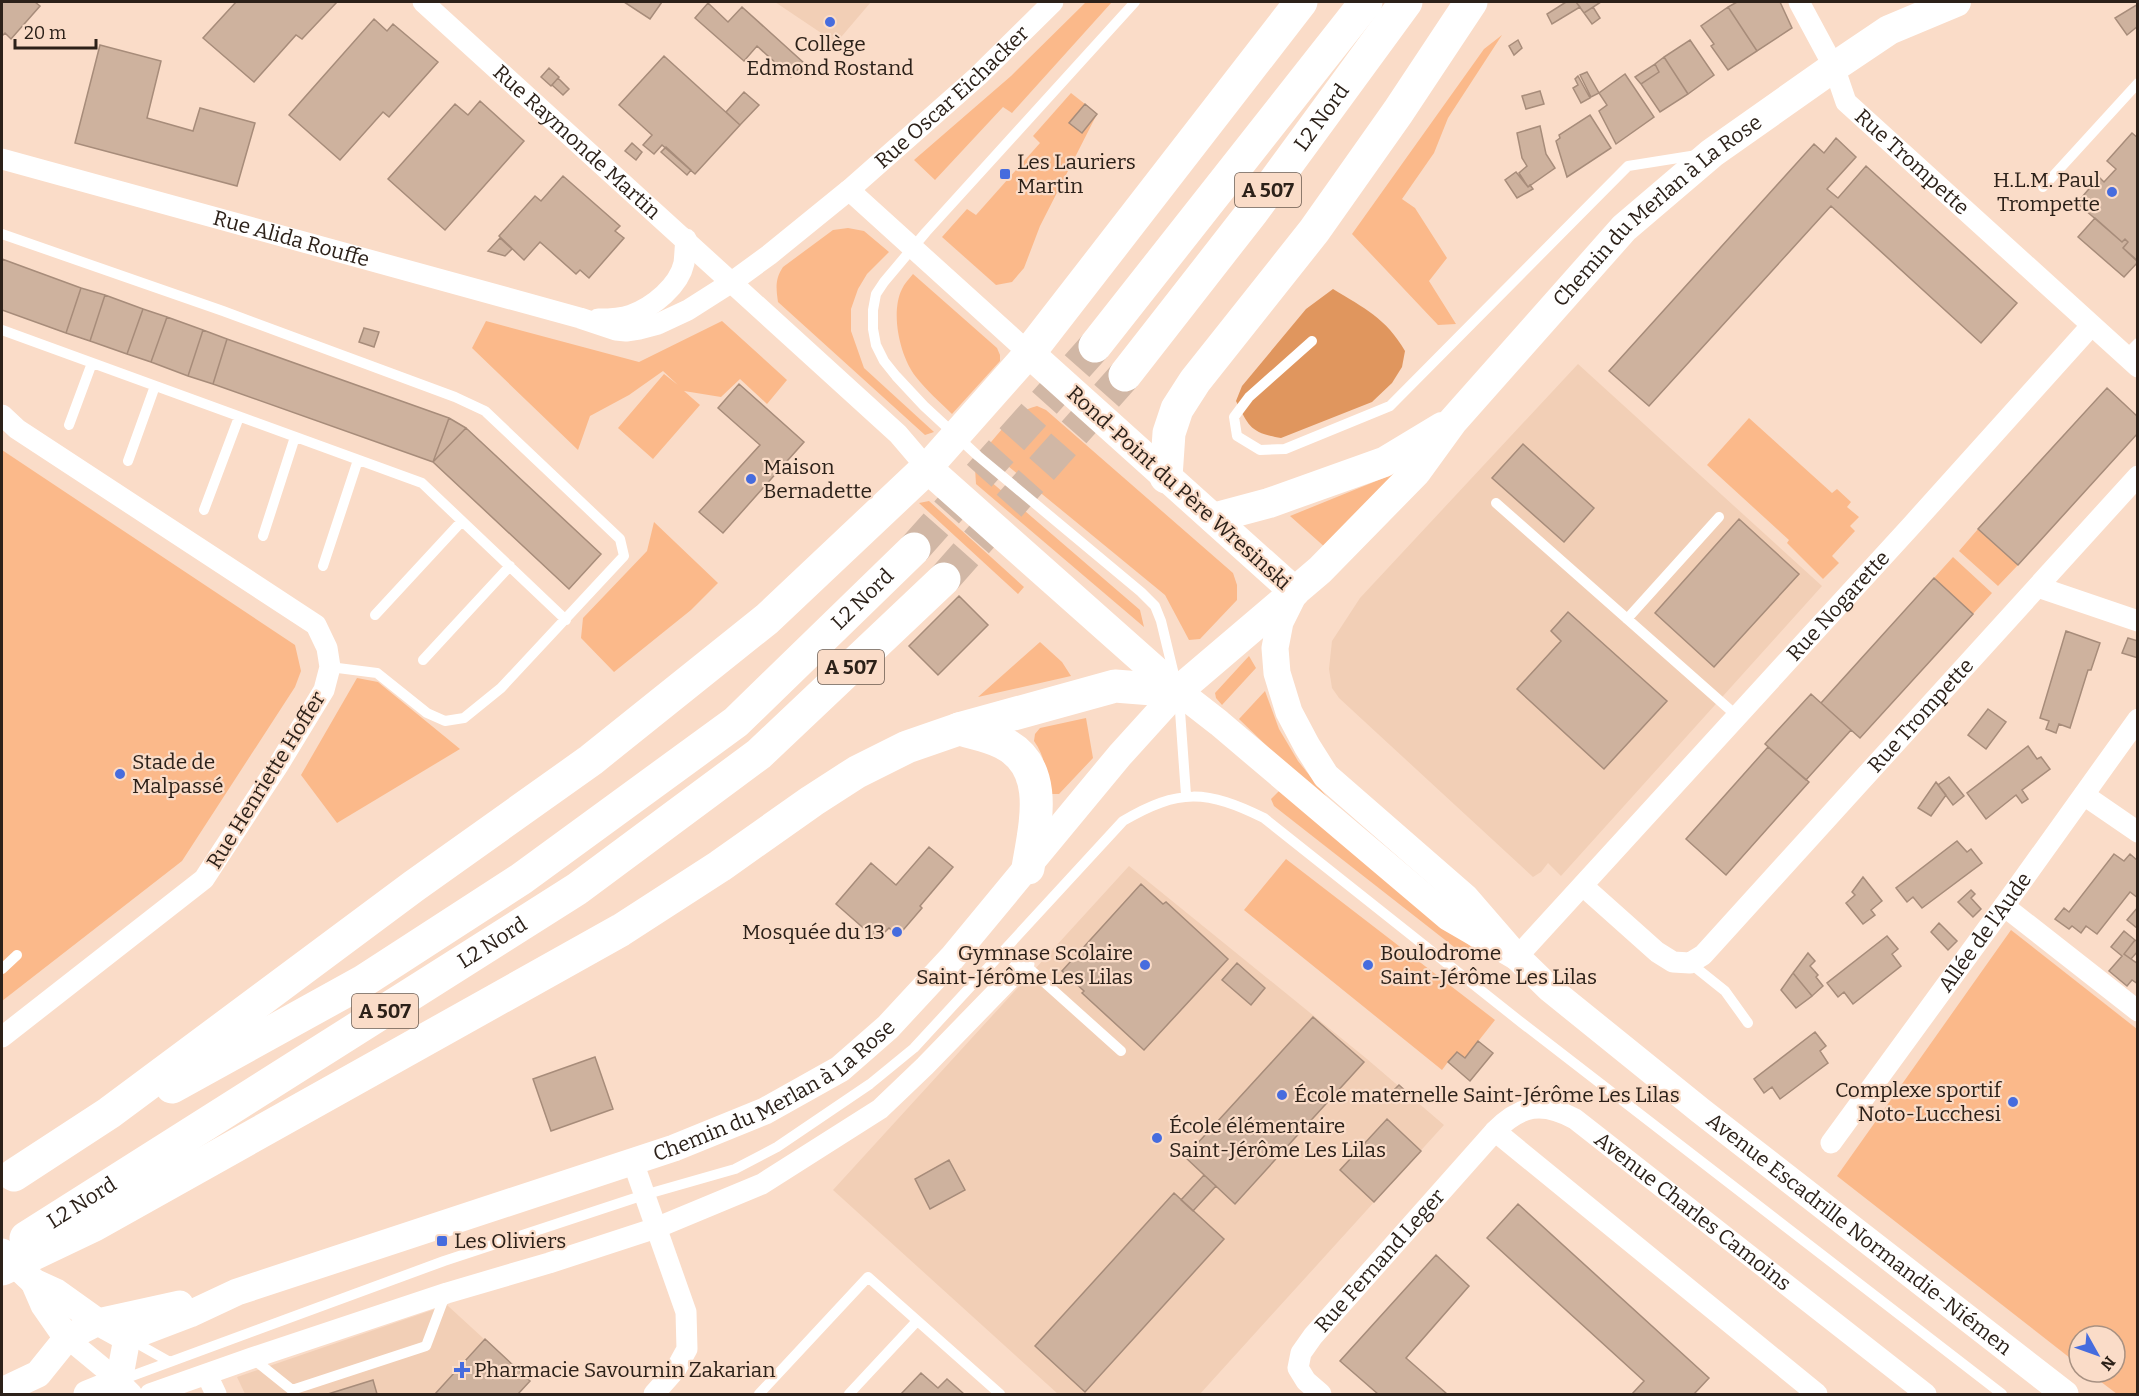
<svg xmlns="http://www.w3.org/2000/svg" width="2139" height="1396" font-family="Bitter,serif">
  <style>
    .built { fill: #f2cfb6 }
    .green { fill: #fbb98a }
    .water { fill: #e0965e }
    .building { fill: #ceb29e; stroke: #a78c7a; stroke-width: 1.5 }
    .lines { fill: none; stroke-linecap: round; stroke-linejoin: round }
    .motorway-tunnel { stroke: #d1b7a5; stroke-width: 33; stroke-dasharray: 33 16; stroke-linecap: butt }
    .service { stroke: #fff; stroke-width: 10 }
    .minor { stroke: #fff; stroke-width: 21 }
    .tertiary { stroke: #fff; stroke-width: 27 }
    .secondary { stroke: #fff; stroke-width: 30 }
    .motorway { stroke: #fff; stroke-width: 33 }
    .poi-dot { fill: #466cde; stroke: #fadcc8; stroke-width: 2 }
    .labels { text-anchor: middle; dominant-baseline: central; stroke-width: 4.5; stroke-linejoin: round; paint-order: stroke }
    .shield { fill: #fadcc8; stroke: #6a594e; stroke-width: 1.5 }
    .shield-label { font-size: 20px; font-weight: bold; fill: #2c2119 }
    .poi-label { font-size: 21px; fill: #2c2119; stroke: #fadcc8; text-anchor: start }
    .street-label { font-size: 21px; fill: #2c2119; stroke: #fadcc8 }
  </style>
  <rect width="100%" height="100%" fill="#fadcc8"/>
  <path class="built" d="M775 2H871L836 43Z
    M1578 364 1822 586 1561 876 1548 863 1541 872 1533 877 1339 698 1332 688 1329 669 1332 641 1360 598Z
    M1129 866 1367 1059 1444 1125 1200 1394H1058L833 1190Z
    M447 1305 530 1381 518 1394H245L237 1377Z"/>
  <path class="green" d="M1086 2H1112L1012 113 1003 107 935 180 914 160 1011 76Z
    M1502 35 1448 118 1434 153 1402 199 1415 208 1447 258 1429 281 1456 324 1438 325 1352 234 1484 49Z
    M1071 93 1085 104 1070 123 1082 133 1097 114 1040 226 1024 268 1012 282 996 285 942 237 967 209 976 215 1040 143 1033 136Z
    M848 228 864 231 889 252 867 274 858 289 851 309V331L864 368 934 432 925 435 778 302C776 288 775 279 783 267L833 230Z
    M913 274 997 348 1000 355V361L952 414C940 402 926 390 916 377 900 357 890 313 902 289 904 284 909 279 913 274Z
    M486 321 639 362 722 321 787 380 767 404 740 379 721 397 684 391 700 405 653 459 618 428 664 374 678 385 663 371 629 395 590 416 578 450 472 348Z
    M1037 406 1046 410 1233 573 1237 585V600L1200 639 1189 640 1165 595 986 448C1001 431 1014 411 1037 406Z
    M1749 418 1832 493 1837 489 1851 502 1847 507 1859 517 1850 526 1855 531 1832 556 1839 563 1823 579 1787 543 1789 540 1707 465Z
    M2 450 295 645 301 671 295 687 182 861 2 1001Z
    M975 468 1140 610 1144 627 976 484Z
    M1401 471 1327 549 1290 516Z
    M929 501 1024 587 1018 594 919 503Z
    M654 522 718 583 691 610 614 672 581 638 583 618 647 551Z
    M1978 529 2018 565 1998 586 1959 551Z
    M1953 557 1992 593 1973 614 1934 578Z
    M1040 642 1062 662 1071 676 978 697Z
    M1249 656 1256 668 1222 705 1216 698 1215 693Z
    M357 678 378 682 460 749 337 823 301 775Z
    M1265 691 1279 729 1298 761 1330 801 1327 804 1239 719Z
    M1086 718 1093 758 1059 794H1050L1046 790C1047 771 1045 757 1034 741L1035 734 1040 728Z
    M1280 790 1474 949 1463 954 1274 806 1271 799Z
    M1286 859 1495 1020 1465 1058 1448 1062 1442 1070 1244 910Z
    M2011 930 2137 1029V1394H2117L2088 1372H2115V1336H2079V1365L1837 1176Z"/>
  <path class="water" d="M1333 289C1364 308 1386 318 1405 351L1402 367 1392 383 1372 402 1281 438C1251 433 1249 427 1236 401L1242 386 1306 309Z"/>
  <path class="building" d="M2 2H35L40 6 11 39 5 33 2 36Z
    M236 2H337L302 39 296 35 254 82 203 38Z
    M624 2H662L650 19Z
    M1566 2H1576L1580 7 1552 24 1547 14Z
    M1576 2H1601L1584 13Z
    M1737 2H1780L1792 28 1757 51 1728 7Z
    M708 3 728 22 742 7 804 63 791 77 757 46 744 61 695 18Z
    M2138 4V26L2127 35 2115 18Z
    M1593 7 1600 18 1592 24 1584 13Z
    M1728 7 1757 51 1728 70 1711 46 1714 44 1701 26Z
    M374 19 387 31 393 24 438 62 389 117 383 112 340 160 289 115Z
    M1518 40 1522 48 1514 55 1509 46Z
    M1690 40 1714 75 1688 94 1664 57Z
    M100 45 161 61 147 118 193 131 200 108 255 123 237 186 75 143Z
    M664 56 740 125 695 174 662 145 654 154 643 145 652 135 619 105Z
    M1664 57 1688 94 1660 112 1641 84 1659 72 1655 64Z
    M1655 64 1659 72 1641 84 1635 77Z
    M549 68 559 77 551 86 541 77Z
    M1587 72 1599 93 1591 97 1580 75Z
    M1625 74 1654 117 1616 144 1599 111 1607 105 1599 93Z
    M1578 76 1590 98 1581 103 1573 88 1578 85 1575 79Z
    M558 78 569 89 563 95 552 85Z
    M1540 91 1544 104 1526 109 1522 96Z
    M744 92 759 105 740 125 726 112Z
    M480 101 524 141 445 230 388 179 455 104 468 115Z
    M1085 104 1097 114 1082 133 1069 123Z
    M1590 115 1611 148 1567 177 1556 141 1560 138 1559 135Z
    M1540 126 1546 154 1555 168 1528 187 1519 173 1527 166 1522 158 1517 133Z
    M2132 133 2138 138V261L2123 248 2128 242 2125 239 2122 242 2077 203 2099 177 2104 182 2116 169 2107 161Z
    M1836 138 1856 157 1827 189 1838 198 1866 166 2017 303 1981 343 1831 206 1649 406 1609 371 1814 144 1824 153Z
    M632 143 642 152 636 160 625 151Z
    M666 147 691 170 687 175 661 152Z
    M1516 172 1528 187 1530 185 1533 189 1517 198 1505 180Z
    M563 176 620 226 615 231 624 238 589 278 580 270 576 274 540 242 524 260 499 236 535 196 541 201Z
    M2095 218 2122 242 2125 239 2128 242 2123 248 2138 262 2124 277 2078 237Z
    M500 238 512 249 505 256 488 251Z
    M2 259 81 288 66 333 2 310Z
    M81 288 105 295 90 341 66 333Z
    M105 295 143 309 127 354 90 341Z
    M143 309 167 317 151 362 127 354Z
    M167 317 203 330 188 376 151 362Z
    M364 328 379 332 374 347 359 342Z
    M203 330 227 339 213 384 188 376Z
    M227 339 449 418 433 462 213 384Z
    M739 384 804 442 723 533 699 512 760 445 718 408Z
    M2107 388 2138 417V433L2018 565 1978 529Z
    M449 418 466 428 433 462Z
    M466 428 601 554 569 589 433 462Z
    M1523 444 1594 508 1564 542 1492 478Z
    M1739 519 1799 574 1714 667 1655 613Z
    M1934 578 1973 614 1860 738 1821 703Z
    M959 596 988 625 938 675 909 646Z
    M1568 612 1667 701 1604 769 1517 689 1561 641 1551 631Z
    M2066 631 2100 643 2091 670H2088L2070 728 2059 724 2056 733 2046 729 2049 721 2040 718Z
    M2128 638 2138 641V658L2122 653Z
    M1811 694 1851 730 1806 780 1765 744Z
    M1988 709 2006 722 1986 749 1968 735Z
    M2028 746 2037 759 2041 757 2050 769 2022 790 2028 799 2022 803 2016 795 1986 819 1967 793Z
    M1768 747 1809 782 1726 875 1686 839Z
    M1949 777 1964 796 1953 805 1938 785Z
    M1936 782 1946 795 1931 816 1918 808Z
    M1957 841 1967 852 1971 849 1982 863 1922 908 1913 897 1907 902 1896 888Z
    M929 847 953 867 920 906 922 908 898 936 889 928 877 940 836 904 871 863 896 885Z
    M2114 854 2124 861 2130 854 2138 861V898L2130 892 2097 934 2086 926 2081 933 2072 926 2069 929 2055 919 2064 908 2069 912Z
    M1863 877 1882 901 1871 910 1875 915 1863 924 1846 903 1855 895 1852 892Z
    M1141 884 1163 904 1166 902 1228 959 1144 1050 1082 993 1084 991 1062 971Z
    M1971 890 1975 894 1971 898 1981 909 1973 917 1958 902Z
    M2138 907V926L2137 928 2127 920Z
    M1939 923 1957 941 1948 950 1931 932Z
    M2124 931 2135 940 2124 954 2138 964V984L2132 980 2127 986 2109 971 2122 956 2111 947Z
    M1887 936 1898 949 1892 954 1901 966 1853 1004 1844 992 1838 997 1827 983Z
    M2135 940 2138 942V951L2131 959 2124 954Z
    M1808 953 1815 961 1810 966 1818 975 1816 977 1823 986 1812 996 1793 973Z
    M1237 963 1265 988 1251 1005 1222 980Z
    M1793 973 1812 996 1796 1008 1781 990Z
    M1313 1017 1364 1062 1235 1204 1185 1157Z
    M1815 1032 1826 1046 1820 1051 1828 1063 1780 1099 1772 1087 1764 1093 1754 1079Z
    M1478 1041 1493 1053 1470 1081 1448 1062 1457 1052 1465 1058Z
    M595 1057 613 1109 551 1131 533 1079Z
    M1399 1085 1409 1094 1406 1098 1395 1089Z
    M1387 1119 1421 1151 1374 1202 1340 1170Z
    M949 1160 965 1190 930 1209 915 1179Z
    M1204 1175 1216 1186 1193 1211 1181 1200Z
    M1174 1193 1224 1239 1085 1392 1035 1346Z
    M1518 1204 1709 1378 1694 1394H1632L1644 1381 1487 1238Z
    M1436 1255 1469 1286 1406 1358 1447 1394H1378L1340 1361Z
    M485 1339 530 1381 518 1394H435Z
    M921 1373 938 1388 947 1379 964 1394H901Z
    M373 1380 377 1394H328Z"/>
  <g class="lines">
    <path class="motorway-tunnel" d="M914 549 1095 346
      M944 579 1125 375"/>
    <path class="service" d="M1135 2 926 232 884 282 876 294 873 310V329L876 345 884 361 896 376 924 406 978 456 1141 592 1155 606 1161 621 1175 679
      M2043 187 2138 83
      M2 234 223 311 455 397 485 411 620 539 624 556 501 688 464 718 445 721 427 713 377 673 330 667
      M2 330 422 483 566 620
      M1312 341 1249 397 1234 417 1237 436 1260 450 1285 449 1390 406 1628 166 1697 155
      M2125 356 2138 343
      M69 425 92 363
      M128 461 155 386
      M1496 503 1737 716
      M204 510 239 417
      M263 536 295 437
      M323 566 358 460
      M375 615 462 521
      M1627 619 1719 517
      M423 660 510 566
      M1179 697 1186 795
      M1690 963 1725 991 1748 1023
      M1024 964 1121 1051
      M2 969 17 955
      M131 1340 170 1362
      M252 1358 292 1390 426 1346 446 1293
      M121 1380 444 1261 644 1195 735 1169 777 1147 870 1084 914 1048 1123 821C1179 788 1207 790 1264 818L1522 1023 2002 1394
      M759 1394 868 1277 1000 1394
      M849 1394 917 1321"/>
    <g class="minor">
      <path id="s1" d="M423 2 898 434 927 468"/>
      <path id="s2" d="M1799 2 1834 67 1846 102 2138 367"/>
      <path id="s3" d="M2 159 580 318 616 330 626 331 639 329 658 324 688 310 732 282 769 255 849 190 978 76 1053 2"/>
      <path d="M849 190 1029 353"/>
      <path d="M598 319C610 319 620 319 631 315 653 307 679 286 684 263 685 255 685 247 686 239"/>
      <path d="M2 415 17 429 316 625 327 648 330 667 324 690 279 764 204 879 2 1037"/>
      <path d="M2038 587 2138 621"/>
      <path d="M2084 795 2138 832"/>
      <path id="s4" d="M1583 886 1657 952 1673 962 1690 963 1703 955 2138 476"/>
      <path d="M2004 906 2138 1011"/>
      <path id="s5" d="M1517 957 1912 525 2091 326"/>
      <path d="M1495 1131 1817 1394"/>
      <path id="s6" d="M1831 1143 2004 906 2138 719"/>
      <path d="M633 1162 686 1312 687 1349 676 1369 654 1394"/>
      <path d="M67 1338 119 1381 132 1394"/>
      <path d="M207 1375 216 1394"/>
      <path d="M150 1394 252 1358 447 1293 549 1263 656 1228 762 1184 880 1109 925 1066 1024 964"/>
      <path id="s7" d="M1321 1394 1306 1381 1298 1368 1301 1353 1313 1336 1495 1131C1521 1105 1542 1101 1575 1119L1926 1394"/>
    </g>
    <g class="tertiary">
      <path id="s8" d="M1295 592 1280 622 1275 648 1277 673 1289 712 1307 746 1326 776 1466 898 1517 957 1550 989 1701 1111 2065 1394"/>
      <path id="s9" d="M2 1252 34 1282 56 1292 98 1322 127 1338 190 1314 237 1292 674 1148 765 1111 840 1069 888 1027 952 958 1120 755 1178 691 1219 723 1448 917 1517 957"/>
      <path d="M34 1282 44 1305 67 1338"/>
      <path d="M2 1391 38 1374 67 1338 98 1322 180 1304"/>
      <path d="M87 1394 119 1381 127 1338"/>
    </g>
    <g class="secondary">
      <path d="M1213 518 1269 503 1384 462 1442 427"/>
      <path id="s10" d="M1295 592 1029 353 927 468 1178 691 1320 570 1416 472 1453 421 1624 228 1712 153 1834 67 1889 30 1956 2"/>
    </g>
    <g class="motorway">
      <path d="M1095 346 1366 2"/>
      <path d="M1029 353 1301 2"/>
      <path id="s11" d="M1125 375 1253 211 1406 2"/>
      <path d="M1166 477 1169 433 1177 409 1195 381 1314 231 1398 112 1471 2"/>
      <path d="M959 729C973 733 990 736 1003 743 1051 767 1035 825 1028 868"/>
      <path id="s12" d="M172 1087 362 982 521 879 736 722 914 549"/>
      <path d="M14 1175 109 1113 414 886 591 760 767 619 927 468"/>
      <path id="s13" d="M26 1238 577 889 759 754 944 579"/>
      <path d="M2 1269 94 1225 621 930 720 866 812 801 857 772 907 747 959 729 1115 686 1178 691"/>
    </g>
  </g>
  <g class="poi-dot">
    <circle cx="830" cy="22" r="6"/>
    <rect x="999" y="168" width="12" height="12" rx="3"/>
    <circle cx="2112" cy="192" r="6"/>
    <circle cx="751" cy="479" r="6"/>
    <circle cx="120" cy="774" r="6"/>
    <circle cx="897" cy="932" r="6"/>
    <circle cx="1145" cy="965" r="6"/>
    <circle cx="1368" cy="965" r="6"/>
    <circle cx="1282" cy="1095" r="6"/>
    <circle cx="2013" cy="1102" r="6"/>
    <circle cx="1157" cy="1138" r="6"/>
    <rect x="436" y="1235" width="12" height="12" rx="3"/>
    <path d="M459 1361h6v6h6v6h-6v6h-6v-6h-6v-6h6z"/>
  </g>
  <g class="labels">
    <g class="shield">
      <rect x="1235" y="173" width="66" height="34" rx="4.5"/>
      <rect x="818" y="650" width="66" height="34" rx="4.5"/>
      <rect x="352" y="994" width="66" height="34" rx="4.5"/>
    </g>
    <g class="shield-label">
      <text x="1268" y="190">A 507</text>
      <text x="851" y="667">A 507</text>
      <text x="385" y="1011">A 507</text>
    </g>
    <g class="poi-label">
      <text x="830" y="44" text-anchor="middle">Collège<tspan x="830" dy="24">Edmond Rostand</tspan></text>
      <text x="1017" y="162">Les Lauriers<tspan x="1017" dy="24">Martin</tspan></text>
      <text x="2100" y="180" text-anchor="end">H.L.M. Paul<tspan x="2100" dy="24">Trompette</tspan></text>
      <text x="763" y="467">Maison<tspan x="763" dy="24">Bernadette</tspan></text>
      <text x="132" y="762">Stade de<tspan x="132" dy="24">Malpassé</tspan></text>
      <text x="885" y="932" text-anchor="end">Mosquée du 13</text>
      <text x="1133" y="953" text-anchor="end">Gymnase Scolaire<tspan x="1133" dy="24">Saint-Jérôme Les Lilas</tspan></text>
      <text x="1380" y="953">Boulodrome<tspan x="1380" dy="24">Saint-Jérôme Les Lilas</tspan></text>
      <text x="2001" y="1090" text-anchor="end">Complexe sportif<tspan x="2001" dy="24">Noto-Lucchesi</tspan></text>
      <text x="1294" y="1095">École maternelle Saint-Jérôme Les Lilas</text>
      <text x="1169" y="1126">École élémentaire<tspan x="1169" dy="24">Saint-Jérôme Les Lilas</tspan></text>
      <text x="454" y="1241">Les Oliviers</text>
      <text x="474" y="1370">Pharmacie Savournin Zakarian</text>
    </g>
    <g class="street-label">
      <text stroke="none"><textPath href="#s3" startOffset="1053">Rue Oscar Eichacker</textPath></text>
      <text stroke="none"><textPath href="#s11" startOffset="324">L2 Nord</textPath></text>
      <text stroke="none"><textPath href="#s1" startOffset="208">Rue Raymonde Martin</textPath></text>
      <text stroke="none"><textPath href="#s2" startOffset="200">Rue Trompette</textPath></text>
      <text stroke="none"><textPath href="#s10" startOffset="1528">Chemin du Merlan à La Rose</textPath></text>
      <text stroke="none"><textPath href="#s3" startOffset="300">Rue Alida Rouffe</textPath></text>
      <text transform="translate(1179 488) rotate(42)">Rond-Point du Père Wresinski</text>
      <text stroke="none"><textPath href="#s12" startOffset="849">L2 Nord</textPath></text>
      <text stroke="none"><textPath href="#s5" startOffset="476">Rue Nogarette</textPath></text>
      <text stroke="none"><textPath href="#s4" startOffset="474">Rue Trompette</textPath></text>
      <text transform="translate(266 780) rotate(-58)">Rue Henriette Hoffer</text>
      <text stroke="none"><textPath href="#s6" startOffset="261">Allée de l'Aude</textPath></text>
      <text stroke="none"><textPath href="#s13" startOffset="552">L2 Nord</textPath></text>
      <text stroke="none"><textPath href="#s9" startOffset="848">Chemin du Merlan à La Rose</textPath></text>
      <text stroke="none"><textPath href="#s13" startOffset="66">L2 Nord</textPath></text>
      <text stroke="none"><textPath href="#s7" startOffset="584">Avenue Charles Camoins</textPath></text>
      <text stroke="none"><textPath href="#s8" startOffset="904">Avenue Escadrille Normandie-Niémen</textPath></text>
      <text stroke="none"><textPath href="#s7" startOffset="172">Rue Fernand Leger</textPath></text>
    </g>
  </g>
  <rect width="2139" height="1396" fill="none" stroke="#2c2119" stroke-width="6"/>
  <g transform="translate(2097 1354) rotate(130)"><circle r="28" fill="#fadcc8" stroke="#a89182" stroke-width="1.5"/>
  <path d="M0-4.5L10 22L0 15L-10 22Z" fill="#466cde"/>
  <text y="-9" font-size="16" font-weight="bold" text-anchor="middle" fill="#2c2119">N</text>
  </g>
  <path d="M15 39v9h81v-9" fill="none" stroke="#2c2119" stroke-width="3"/>
  <text x="24" y="39" font-size="18" fill="#2c2119" stroke="#fadcc8" stroke-width="4.5" paint-order="stroke">20 m</text>
</svg>
